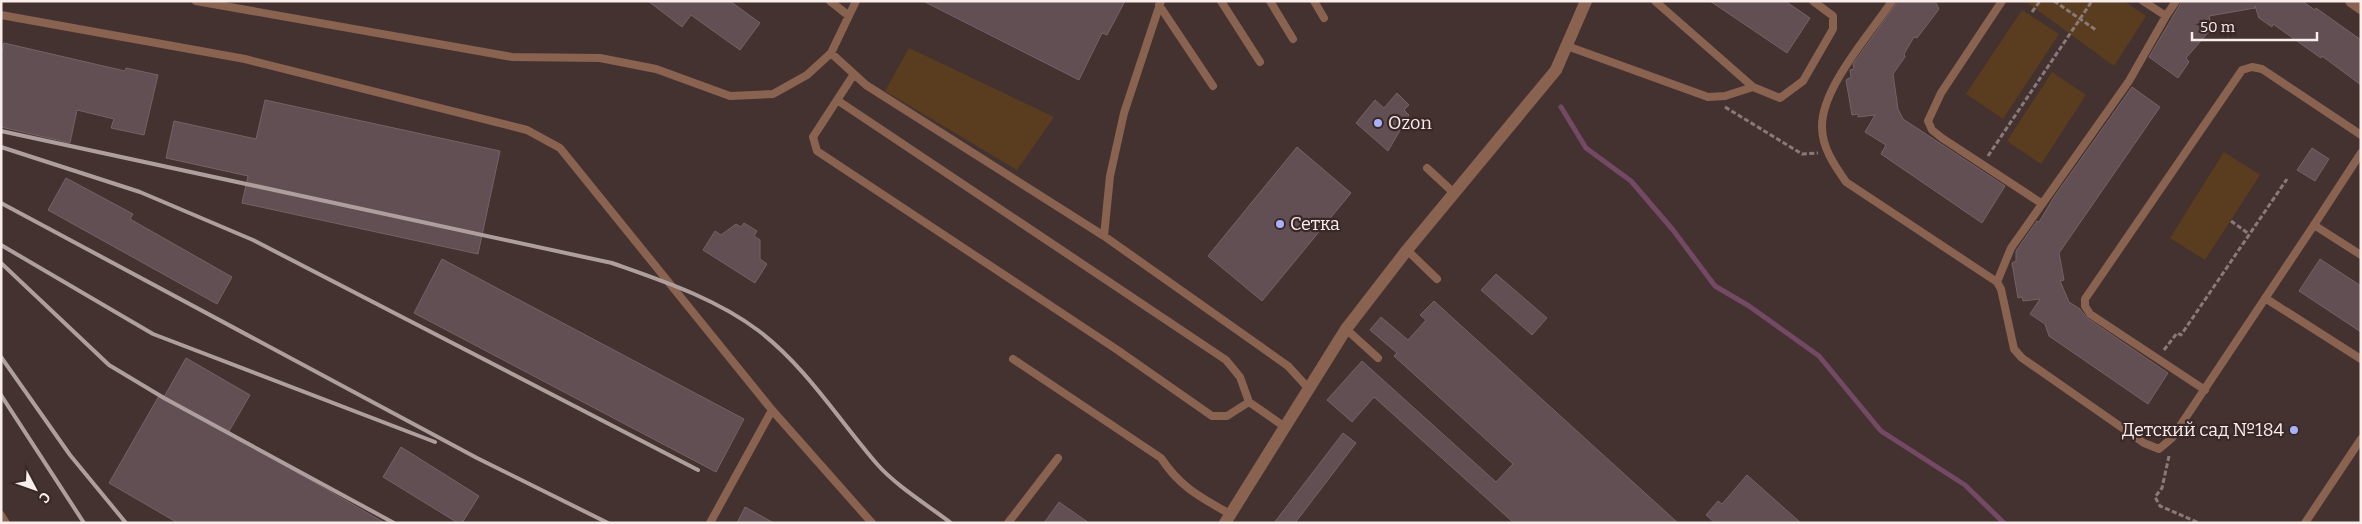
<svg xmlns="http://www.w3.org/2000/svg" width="2362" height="524" font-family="Bitter,serif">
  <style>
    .green { fill: #593d1e }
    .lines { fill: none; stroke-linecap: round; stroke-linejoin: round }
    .stream { stroke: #734964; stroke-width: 5 }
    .building { fill: #614f53; stroke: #756266 }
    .path { stroke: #897a79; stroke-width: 3; stroke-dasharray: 5 2.5; stroke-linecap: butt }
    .service { stroke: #896250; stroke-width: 8 }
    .minor { stroke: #896250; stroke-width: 12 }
    .rail { stroke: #ae9f9e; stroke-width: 4 }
    .poi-dot { fill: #a7b1fc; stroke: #392827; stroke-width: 2 }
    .labels { text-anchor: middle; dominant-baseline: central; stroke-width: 4.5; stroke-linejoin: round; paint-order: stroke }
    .poi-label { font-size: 18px; fill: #faeeed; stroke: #392827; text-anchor: start }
  </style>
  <rect width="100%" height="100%" fill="#443231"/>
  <path class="green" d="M2025 1H2124L2146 16 2114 66Z
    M2022 10 2059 34 2003 119 1966 94Z
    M909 48 1054 117 1017 170 885 91Z
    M2052 72 2086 95 2041 164 2007 141Z
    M2224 152 2260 175 2205 260 2170 238Z"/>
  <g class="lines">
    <path class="stream" d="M1561 107 1586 148 1631 181 1673 230 1715 286 1749 306 1819 356 1881 431 1965 485 2004 523"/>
  </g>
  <path class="building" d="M648 1H730L760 23 740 50 691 15 682 27Z
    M923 1H1125L1107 35 1102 33 1079 80Z
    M1710 1H1785L1810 18 1787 53Z
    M1898 1H1935L1939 9 1917 38 1914 37 1904 54 1905 57 1893 74 1898 109 1903 119 2005 186 1982 223 1881 154 1886 145 1865 132 1875 115 1858 117V114L1852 115 1846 80 1851 77 1850 70 1854 69 1853 64Z
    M2182 1H2302L2315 10 2316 8 2361 40V85L2322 56 2321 58 2273 24 2272 27 2259 18 2255 6V8L2209 16 2212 28 2186 58 2189 62 2178 78 2149 57Z
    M4 43 125 71 126 68 158 75 144 135 111 128 114 119 77 110 70 143 1 127V55Z
    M2132 87 2160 107 2059 253 2064 280 2060 281 2069 302 2080 309 2087 318 2168 373 2148 404 2049 336 2045 324 2030 314 2040 299 2023 301 2022 297 2018 298 2012 263 2016 261V251L2037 221 2039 222 2054 197Z
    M1397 93 1409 105 1404 110 1409 115 1388 151 1356 123 1375 100 1384 108Z
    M265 100 500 151 478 254 242 203 248 176 166 158 174 121 256 139Z
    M1297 147 1351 193 1262 301 1208 256Z
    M2312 148 2329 159 2315 181 2297 170Z
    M66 178 133 214 130 219 232 277 217 304 48 210Z
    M744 223 757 231 754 236 760 240V259L767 264 755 283 703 250 715 231 721 235 736 224 741 227Z
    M442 259 744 419 716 472 414 313Z
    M2320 259 2361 286V332L2299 291Z
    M1496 274 1547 318 1532 335 1481 290Z
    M1434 301 1678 523H1514L1374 397 1352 422 1327 400 1362 361 1496 482 1513 464 1394 356 1397 353 1370 330 1381 317 1408 340 1426 320 1420 315Z
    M186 358 250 395 228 433 385 523H178L109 483 160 394 164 397Z
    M1343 433 1356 443 1295 523H1274Z
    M401 447 479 496 462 523H458L383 477Z
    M1747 475 1801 523H1715L1706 515 1718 501 1722 504Z
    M1059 502 1089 523H1044Z
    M745 507 774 523H737Z"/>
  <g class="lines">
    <path class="path" d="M2054 1 2096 30
      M2032 12 2040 1
      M1725 107 1802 154 1818 153
      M1988 156 2092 1
      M2231 221 2249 234
      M2164 350 2177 333 2181 335 2287 179
      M2169 456 2162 488 2155 497 2160 506 2199 523"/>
    <path class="service" d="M196 1 512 57 600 58 656 69 730 96 773 94 807 75 831 53 856 1
      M830 1 849 16
      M1221 1 1260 62
      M1270 1 1293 39
      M1314 1 1324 18
      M1655 1 1753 87
      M1892 1C1871 33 1821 88 1822 127 1822 148 1835 166 1846 182L1997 282
      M2002 1 1941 93 1928 121 1932 130 1942 138 2041 203
      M2143 1 2166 16 2176 1
      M1159 5 1213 86
      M1 15 245 59 527 130 560 148 772 410 710 523
      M2166 16 2129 81 2011 248 1997 282 2001 289 2014 349 2022 358 2144 443 2159 449 2172 438 2314 225
      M1567 46 1708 97 1725 96 1753 87 1780 98 1803 81 1833 29V16L1813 1
      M831 53 866 85 1104 236 1288 366 1309 389
      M854 74 813 137 817 151 1116 349 1212 416H1227L1249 402 1285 427
      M837 100 1226 360 1240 377 1249 402
      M2361 153 2314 225 2361 255
      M1427 168 1454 193
      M1104 236 1110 176 1124 113 1161 1
      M1407 250 1437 279
      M2265 298 2361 359
      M1346 329 1378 358
      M1013 359 1161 458C1180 487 1200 497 1230 514
      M2205 390 2090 314 2085 306V299L2242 70 2252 67 2262 69 2361 135
      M772 410 872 523
      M1 515 6 523
      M1008 523 1058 458
      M2305 523 2361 439"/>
    <path class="minor" d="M2351 1 2361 8
      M1225 523 1346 329 1407 250 1556 70 1586 1"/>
    <path class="rail" d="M1 131 612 263C663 281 715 298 759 331 807 368 838 419 877 464 895 485 929 506 951 523
      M1 147 140 192 253 240 698 470
      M1 203 477 458 608 523
      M1 245 153 334 435 442
      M1 263 109 365 164 398 394 523
      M1 357 70 455 126 523
      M1 395 84 523"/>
  </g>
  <g class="poi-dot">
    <circle cx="1378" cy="123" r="5"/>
    <circle cx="1280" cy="224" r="5"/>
    <circle cx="2294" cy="430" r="5"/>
  </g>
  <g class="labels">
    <g class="poi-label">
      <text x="1388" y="123">Ozon</text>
      <text x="1290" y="224">Сетка</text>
      <text x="2284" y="430" text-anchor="end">Детский сад №184</text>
    </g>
  </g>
  <rect width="2362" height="524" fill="none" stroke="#faeeed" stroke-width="5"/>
  <g transform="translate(35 489) rotate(131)" stroke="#392827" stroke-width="4" paint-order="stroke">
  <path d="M0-4L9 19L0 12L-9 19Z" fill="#faeeed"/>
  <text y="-8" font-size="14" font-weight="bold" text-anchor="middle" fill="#faeeed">С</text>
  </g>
  <path d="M2192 32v8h125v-8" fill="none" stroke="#faeeed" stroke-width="2.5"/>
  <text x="2200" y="32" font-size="15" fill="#faeeed" stroke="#392827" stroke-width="4" paint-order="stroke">50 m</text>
</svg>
